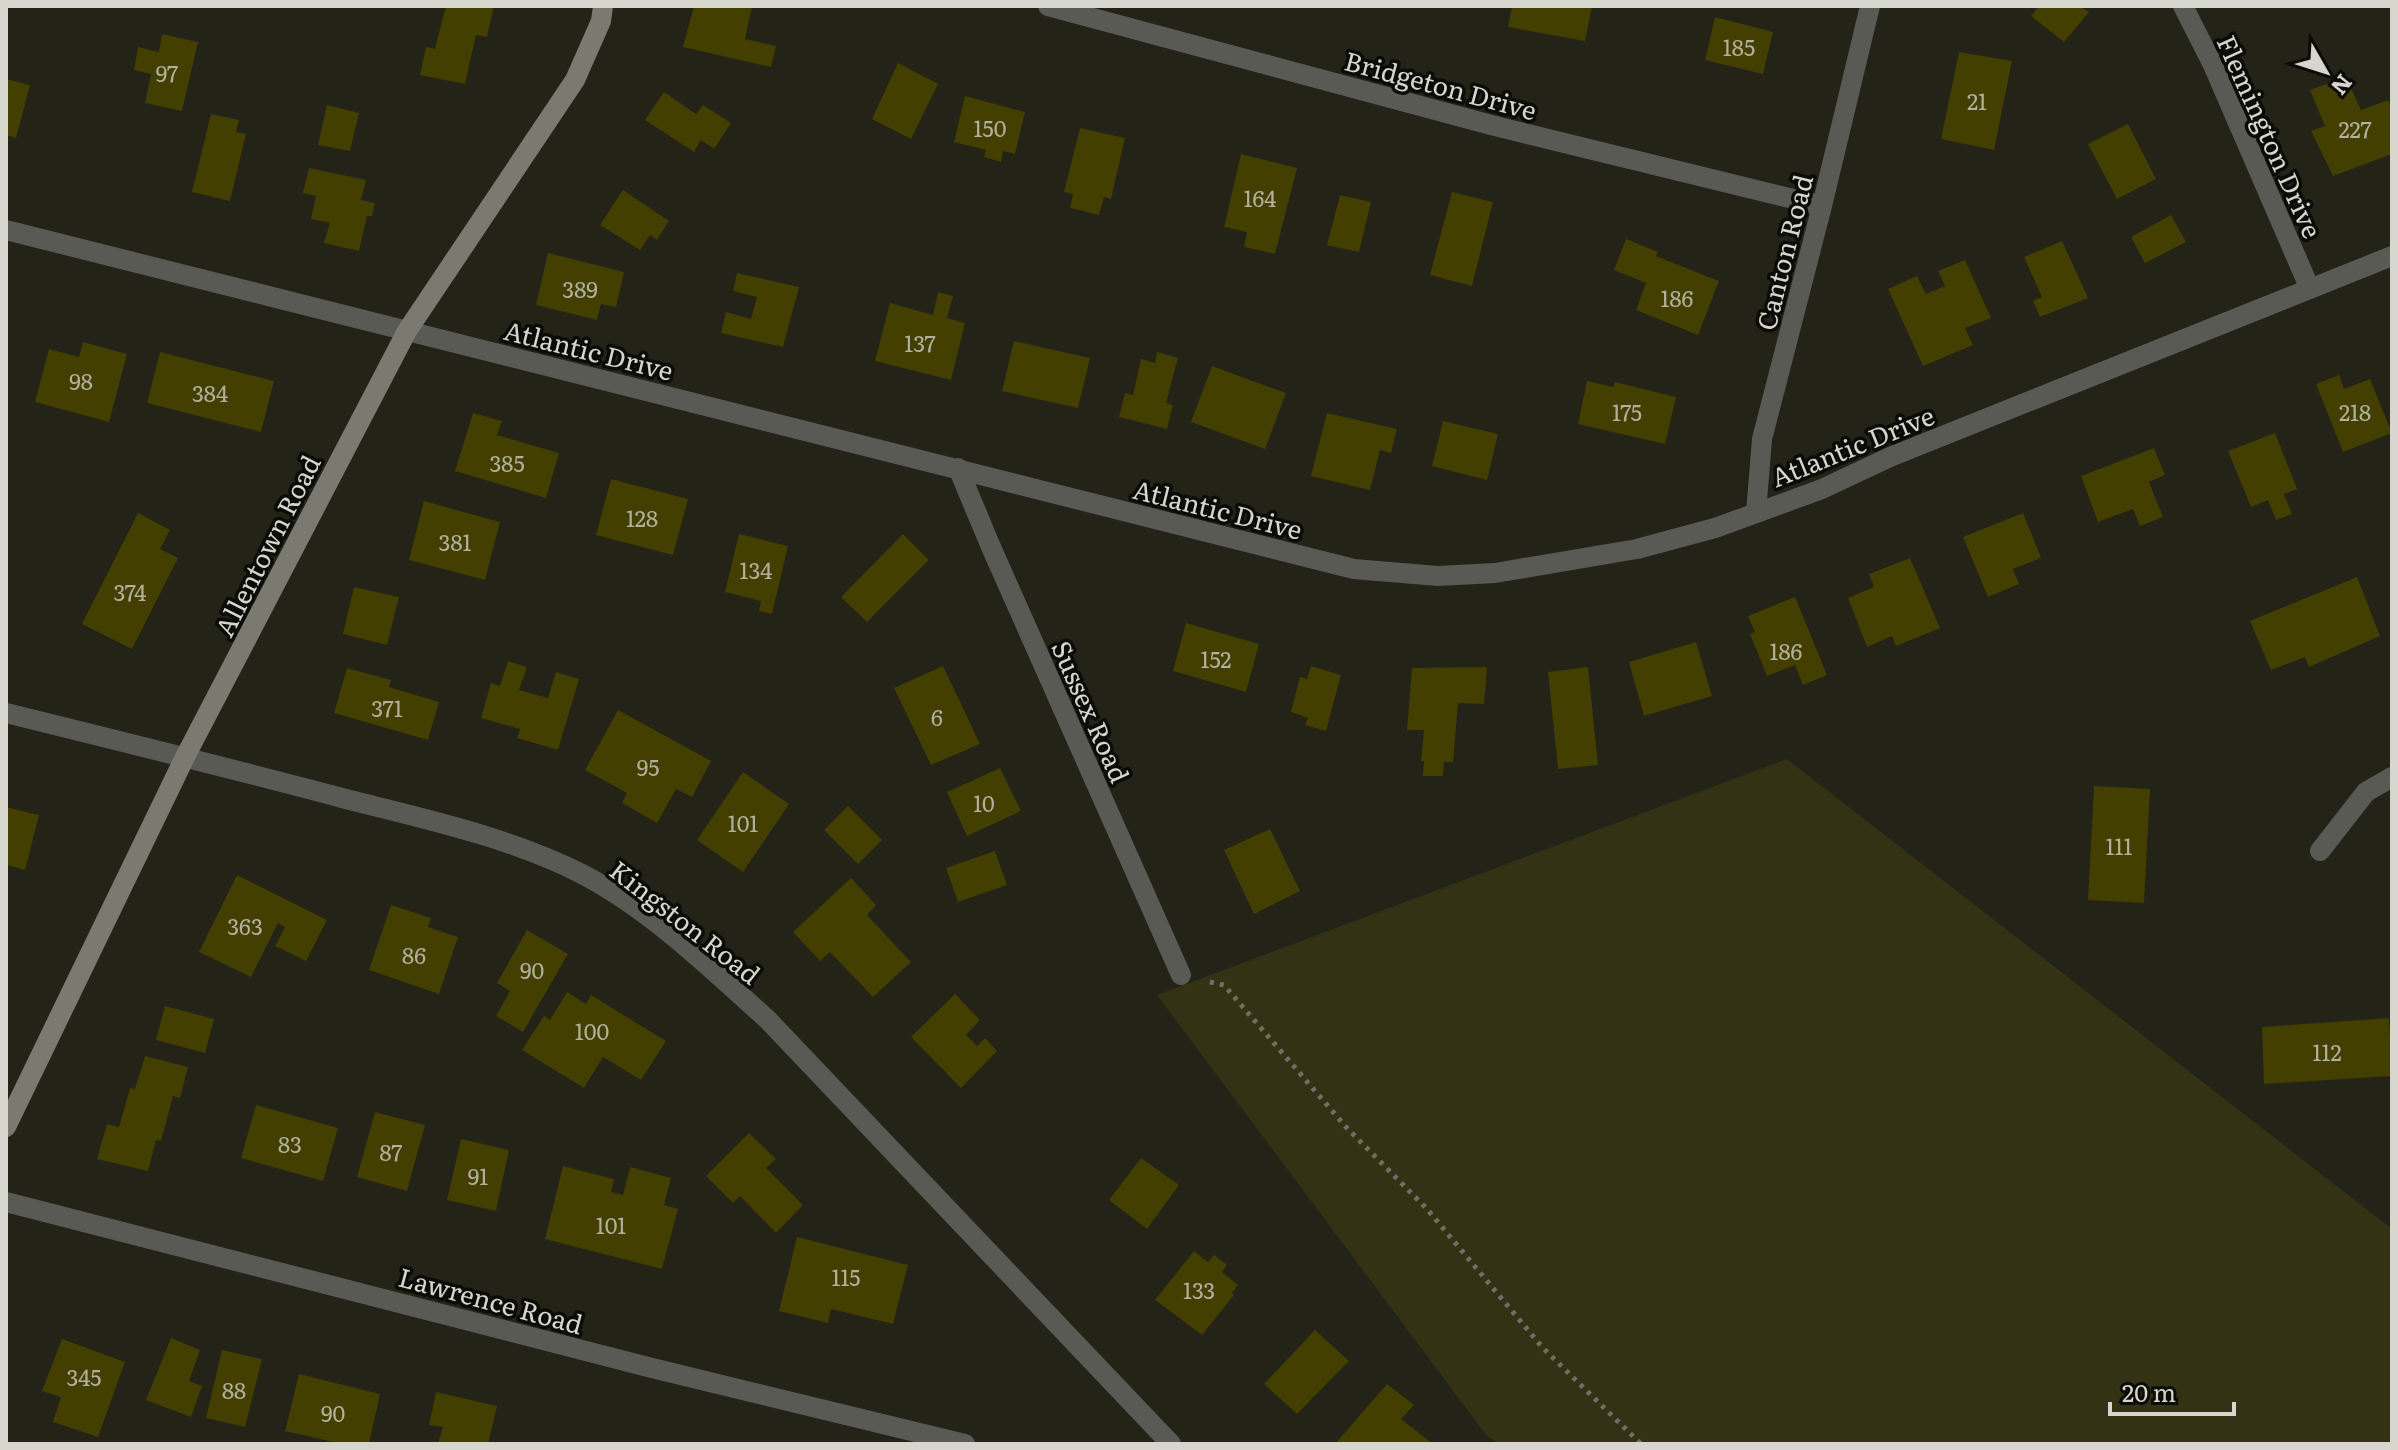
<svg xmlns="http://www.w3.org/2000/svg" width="2398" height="1450" font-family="Literata,serif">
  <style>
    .green { fill: #343214 }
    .building { fill: #433f00 }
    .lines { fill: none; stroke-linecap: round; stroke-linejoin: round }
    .path { stroke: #6f6f66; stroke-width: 5; stroke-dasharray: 4 6; stroke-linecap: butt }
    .street { stroke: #5a5a55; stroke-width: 20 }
    .secondary { stroke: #7a7a71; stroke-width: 20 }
    .labels { text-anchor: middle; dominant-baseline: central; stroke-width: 7; stroke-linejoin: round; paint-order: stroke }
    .number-label { font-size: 22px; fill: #b1b09b }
    .street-label { font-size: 26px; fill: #d6d6cf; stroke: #0c0c07 }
  </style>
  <rect width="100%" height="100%" fill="#232318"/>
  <path class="green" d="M1787 759 2392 1229V1444H1500L1487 1436 1157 995Z"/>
  <path class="building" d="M446 6H494L487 37 476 35 465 84 420 75 426 47 435 49Z
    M694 6 752 7 745 39 776 46 771 67 683 47Z
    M1512 6H1592L1585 41 1508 27Z
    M2039 6H2080L2089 12 2064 42 2031 16Z
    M1715 17 1773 32 1763 74 1705 60Z
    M162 34 198 42 182 111 145 103 151 74 134 70 138 47 159 52Z
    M1959 52 2012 61 1994 150 1941 139Z
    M898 63 938 84 911 139 872 119Z
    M2346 77 2361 110 2388 100 2392 109V154L2333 176 2311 131 2325 126 2310 90Z
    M6 79 30 85 16 138 6 135Z
    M664 92 696 114 703 105 731 123 714 149 701 140 694 152 645 120Z
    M965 96 1025 112 1015 154 1003 151 1001 162 984 157 986 150 954 142Z
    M327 105 359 113 350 151 318 145Z
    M211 114 239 120 236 132 246 134 230 201 192 192Z
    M2128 124 2156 179 2117 199 2088 144Z
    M1080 128 1125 138 1111 199 1104 197 1099 215 1070 208 1073 194 1064 192Z
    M1241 154 1297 168 1275 254 1244 247 1247 232 1224 227Z
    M309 168 366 180 361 200 375 203 372 216H367L359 251 324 243 330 223 311 219 316 196 303 193Z
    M623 190 669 221 657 240 650 235 640 250 600 225Z
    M1452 192 1493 202 1472 286 1430 275Z
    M1340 195 1371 202 1359 252 1327 245Z
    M2171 215 2186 242 2145 263 2131 237Z
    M1626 239 1658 252 1656 256 1719 281 1698 335 1636 310 1646 283 1614 270Z
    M2062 241 2088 298 2040 317 2033 301 2042 297 2024 257Z
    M548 253 624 272 616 307 601 304 597 320 536 305Z
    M1965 260 1991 318 1965 328 1973 345 1923 366 1888 289 1917 276 1926 294 1945 286 1938 271Z
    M737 273 799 287 783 347 721 333 726 312 751 319 757 297 733 291Z
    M938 292 953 296 947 318 965 323 951 380 875 361 890 303 933 315Z
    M1014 341 1090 358 1078 408 1002 391Z
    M83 342 127 354 109 422 35 402 49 349 79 357Z
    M160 352 274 381 261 432 147 403Z
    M1157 352 1178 358 1166 403 1173 405 1167 429 1119 417 1125 393 1133 395 1141 359 1155 363Z
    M1212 366 1286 393 1265 449 1191 422Z
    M2339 375 2344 389 2370 379 2392 433 2343 452 2316 384Z
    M1587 381 1613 387 1615 382 1676 397 1665 444 1578 424Z
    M473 413 502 421 497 435 559 453 546 498 455 471Z
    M1327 413 1397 429 1391 453 1380 450 1370 490 1311 476Z
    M1443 421 1498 434 1487 480 1432 466Z
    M2275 433 2297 489 2284 494 2292 514 2276 520 2268 500 2251 507 2228 451Z
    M2154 448 2165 475 2149 482 2163 517 2140 526 2133 509 2098 522 2081 476Z
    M611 479 688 499 673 555 596 535Z
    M424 501 500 522 485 580 409 560Z
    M138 513 170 530 160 549 178 558 132 649 82 624Z
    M2023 513 2041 558 2013 569 2019 584 1988 597 1963 537Z
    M739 534 788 546 772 614 759 611 761 601 725 592Z
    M903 534 929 560 867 622 841 597Z
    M1910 558 1940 628 1896 646 1892 636 1867 647 1848 598 1874 587 1869 574Z
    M2357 577 2380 636 2309 667 2305 657 2271 670 2250 621Z
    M354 587 399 597 387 645 343 634Z
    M1795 597 1827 675 1803 685 1795 665 1767 676 1750 634 1755 632 1748 616Z
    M1186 623 1259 644 1246 692 1173 671Z
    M1696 642 1712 696 1644 716 1629 662Z
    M508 661 527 667 519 690 548 698 556 672 579 679 558 750 517 738 520 729 481 718 491 683 500 686Z
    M943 666 980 744 931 765 894 688Z
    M1311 666 1341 675 1326 731 1305 725 1308 718 1291 712 1300 677 1307 679Z
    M1487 667 1484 704 1458 703 1453 762H1444L1443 776H1423L1424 761H1421L1424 730H1407L1412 668Z
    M1588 667 1598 765 1558 769 1548 672Z
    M347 668 391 680 389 687 439 702 428 740 334 713Z
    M618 710 711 761 692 797 676 789 657 823 622 803 627 793 585 770Z
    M1000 768 1021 811 967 836 947 792Z
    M743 772 789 804 743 872 697 840Z
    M2094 786 2150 789 2144 903 2088 900Z
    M848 806 882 840 858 864 824 830Z
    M6 807 39 815 25 870 6 865Z
    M1270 829 1300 891 1254 914 1224 850Z
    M995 851 1007 885 958 902 946 868Z
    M237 875 327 920 306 961 275 946 285 927 278 923 251 977 199 952Z
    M851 878 876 905 867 915 911 962 873 997 830 952 820 961 793 932Z
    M391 905 431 918 428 927 458 937 439 994 369 970Z
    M527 930 568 954 523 1032 496 1016 510 991 497 983Z
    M567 992 586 1004 591 995 666 1041 641 1080 603 1057 584 1088 522 1050 544 1016 550 1020Z
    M955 994 980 1020 966 1035 977 1046 985 1038 997 1051 961 1088 911 1037Z
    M165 1006 214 1019 205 1053 156 1040Z
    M2389 1018 2392 1076 2264 1084 2262 1027Z
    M145 1056 188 1067 180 1098 173 1096 161 1141 156 1140 148 1171 97 1159 107 1124 119 1127 130 1088 135 1089Z
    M256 1105 338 1128 323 1181 241 1158Z
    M375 1112 425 1125 407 1191 357 1177Z
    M749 1133 776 1159 766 1168 803 1205 776 1233 740 1196 733 1203 706 1176Z
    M461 1139 509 1150 496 1211 447 1200Z
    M1141 1158 1179 1185 1147 1229 1109 1200Z
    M563 1166 614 1179 611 1192 623 1195 630 1167 671 1178 664 1205 678 1209 662 1269 545 1239Z
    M797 1237 908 1265 893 1324 831 1309 828 1323 779 1311Z
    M1194 1251 1208 1262 1214 1255 1227 1265 1222 1272 1238 1285 1232 1293 1234 1295 1202 1335 1155 1300Z
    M1315 1330 1349 1361 1297 1414 1264 1384Z
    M171 1338 200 1350 189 1381 202 1386 191 1417 146 1400Z
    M62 1339 125 1362 98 1437 53 1422 61 1397 42 1391Z
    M222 1350 262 1359 245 1427 206 1418Z
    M299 1374 380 1394 369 1444H342L285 1431Z
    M1387 1384 1414 1405 1401 1419 1433 1444H1335Z
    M436 1392 497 1406 488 1444H438L443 1427 429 1425Z"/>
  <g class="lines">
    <path class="path" d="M1210 982 1224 985 1346 1127 1427 1209 1542 1347 1641 1444"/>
    <path class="street" d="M1048 6 1495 126 1822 206
      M2183 6 2213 65 2310 289
      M6 230 1354 569 1438 576 1495 573 1637 549 1715 528 1822 489 1890 457 2392 256
      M958 468 991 547 1181 975
      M1756 513 1762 439 1822 206 1870 6
      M6 713C120 741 233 769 346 799 425 819 509 837 582 874 651 910 710 968 768 1020L1171 1444
      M2320 851 2366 792 2392 777
      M6 1202 652 1368 965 1444"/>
    <path class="secondary" d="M6 1127 185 757 407 331 575 80 601 21 603 6"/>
  </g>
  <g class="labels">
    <g class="number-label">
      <text x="1739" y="46">185</text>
      <text x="167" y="72">97</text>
      <text x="1977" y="100">21</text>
      <text x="990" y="127">150</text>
      <text x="2355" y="128">227</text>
      <text x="1260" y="197">164</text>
      <text x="580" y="288">389</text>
      <text x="1677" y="297">186</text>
      <text x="920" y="342">137</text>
      <text x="81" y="380">98</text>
      <text x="210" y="392">384</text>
      <text x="1627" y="411">175</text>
      <text x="2355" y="411">218</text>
      <text x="507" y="462">385</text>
      <text x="642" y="517">128</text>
      <text x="455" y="541">381</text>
      <text x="756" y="569">134</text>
      <text x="130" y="591">374</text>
      <text x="1786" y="650">186</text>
      <text x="1216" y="658">152</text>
      <text x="387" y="707">371</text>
      <text x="937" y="716">6</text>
      <text x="648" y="766">95</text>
      <text x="984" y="802">10</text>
      <text x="743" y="822">101</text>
      <text x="2119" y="845">111</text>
      <text x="245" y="925">363</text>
      <text x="414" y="954">86</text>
      <text x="532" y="969">90</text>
      <text x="592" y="1030">100</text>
      <text x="2327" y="1051">112</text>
      <text x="290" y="1143">83</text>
      <text x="391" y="1151">87</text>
      <text x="478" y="1175">91</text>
      <text x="611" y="1224">101</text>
      <text x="846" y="1276">115</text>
      <text x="1199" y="1289">133</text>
      <text x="84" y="1376">345</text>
      <text x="234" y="1389">88</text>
      <text x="333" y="1412">90</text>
    </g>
    <g class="street-label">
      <text transform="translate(1441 84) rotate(15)">Bridgeton Drive</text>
      <text transform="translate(2271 136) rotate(66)">Flemington Drive</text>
      <text transform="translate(1783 252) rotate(-76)">Canton Road</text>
      <text transform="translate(589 349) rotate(14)">Atlantic Drive</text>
      <text transform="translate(1852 445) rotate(-22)">Atlantic Drive</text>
      <text transform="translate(1218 508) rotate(14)">Atlantic Drive</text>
      <text transform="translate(266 545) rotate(-63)">Allentown Road</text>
      <text transform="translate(1092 711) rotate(66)">Sussex Road</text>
      <text transform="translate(686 921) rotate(38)">Kingston Road</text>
      <text transform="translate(491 1299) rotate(15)">Lawrence Road</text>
    </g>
  </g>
  <rect width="2398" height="1450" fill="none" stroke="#d6d6cf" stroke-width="16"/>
  <g transform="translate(2326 72) rotate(129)" stroke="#0c0c07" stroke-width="6" paint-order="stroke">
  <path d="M0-6L14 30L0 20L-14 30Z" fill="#d6d6cf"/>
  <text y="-12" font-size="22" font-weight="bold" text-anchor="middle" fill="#d6d6cf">N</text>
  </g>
  <path d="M2110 1402v12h124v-12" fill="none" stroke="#d6d6cf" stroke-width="4"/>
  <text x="2122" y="1402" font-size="24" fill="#d6d6cf" stroke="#0c0c07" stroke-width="6" paint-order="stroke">20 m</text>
</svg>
